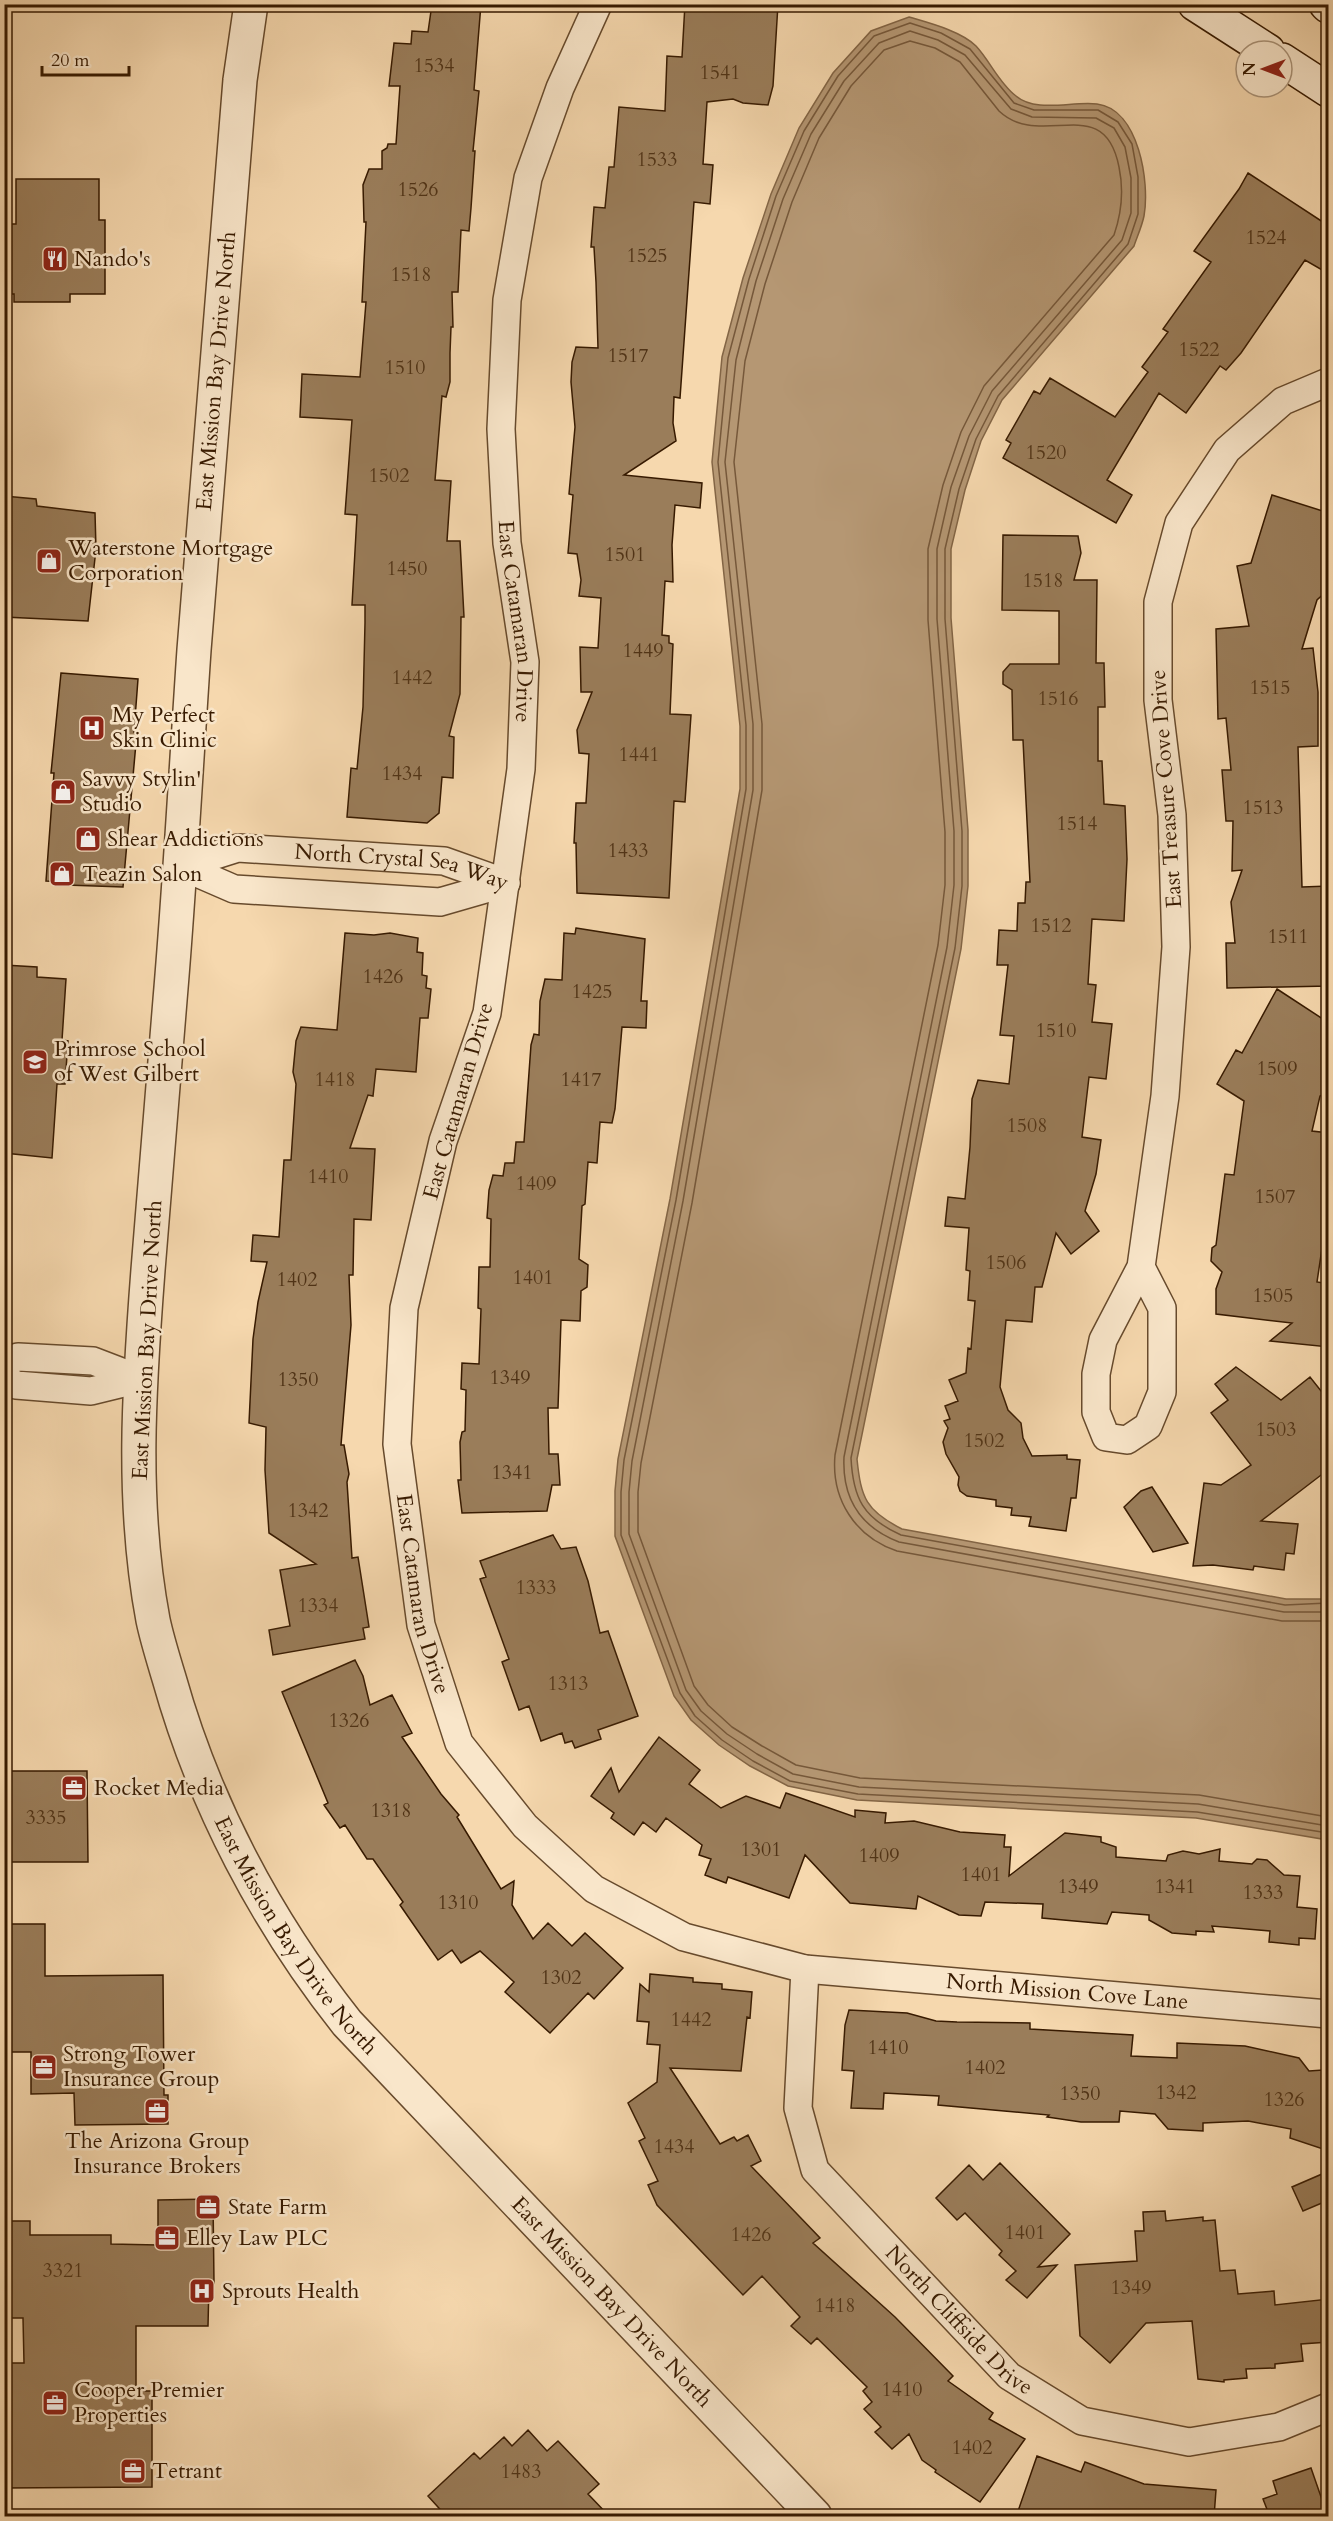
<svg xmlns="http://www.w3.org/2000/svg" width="1333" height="2521" font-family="Cardo,serif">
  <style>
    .water { fill: #b59773; stroke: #836545; stroke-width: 1.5 }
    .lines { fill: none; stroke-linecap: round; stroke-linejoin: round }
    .shore { stroke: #76583a; stroke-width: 1.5 }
    .building { fill: #9a7d5a; stroke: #371a00; stroke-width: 1.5 }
    .minor-casing { stroke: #674a2c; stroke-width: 30 }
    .tertiary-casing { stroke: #674a2c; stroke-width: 36 }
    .secondary-casing { stroke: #371a00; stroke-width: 36 }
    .minor { stroke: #f9e6ca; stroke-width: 27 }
    .tertiary { stroke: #f9e6ca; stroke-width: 33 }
    .secondary { stroke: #f9e6ca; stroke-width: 33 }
    .labels { text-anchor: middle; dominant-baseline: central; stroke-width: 5; stroke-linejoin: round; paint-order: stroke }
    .number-label { font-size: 20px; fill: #503316 }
    .poi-label { font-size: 22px; fill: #371a00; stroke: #f9e6ca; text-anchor: start }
    .street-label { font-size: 22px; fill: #371a00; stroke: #f9e6ca }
  </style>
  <rect width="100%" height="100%" fill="#f6d8ae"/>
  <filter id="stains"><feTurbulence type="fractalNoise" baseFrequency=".00333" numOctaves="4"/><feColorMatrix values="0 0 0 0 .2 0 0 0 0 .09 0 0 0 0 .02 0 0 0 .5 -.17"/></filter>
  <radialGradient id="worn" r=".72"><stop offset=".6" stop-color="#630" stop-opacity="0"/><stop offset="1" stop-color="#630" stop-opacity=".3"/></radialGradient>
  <path class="water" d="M909 17C929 23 961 31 976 46 990 61 999 83 1016 96 1036 113 1072 101 1097 104 1139 109 1150 183 1144 216 1142 226 1137 237 1134 246L1002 400 981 441 965 490 951 549V618L968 830V886L961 949 857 1459C861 1498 866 1511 902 1529L1286 1599H1324L1328 1595V1840L1196 1818 857 1800 788 1786 750 1766 719 1745 691 1720 674 1696 615 1536V1491L618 1459 670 1199 740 789V726L712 462 722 357 743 278 771 194 799 128 833 73 871 31Z"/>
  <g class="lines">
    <path class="shore" d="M1328 1603 1285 1605 901 1535C863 1518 853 1498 851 1458L955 948 962 886V831L945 619V549L959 489 976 439 998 396 1128 244 1138 214V177L1132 144 1118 122 1098 110H1034L1014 103 970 49 941 33 910 23 874 36 838 76 804 131 776 196 749 279 728 358 718 462 746 725V789L676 1200 624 1460 621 1492V1535L680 1693 695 1716 722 1740 753 1761 790 1781 858 1794 1197 1812 1328 1833
      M1328 1612H1284L899 1542C860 1527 842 1499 844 1457L947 947 954 885V831L937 619V549L951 487 969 436 992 391 1122 240 1131 213V178L1125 147 1114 128 1096 118 1032 117 1011 109 965 55 938 40 910 31 879 43 844 81 811 134 783 199 756 281 736 360 725 462 753 724V790L683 1201 632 1461 629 1492V1534L686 1690 701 1711 727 1734 757 1754 793 1774 859 1787 1198 1804 1328 1826
      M1328 1621H1282L897 1551C855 1537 831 1499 835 1455L938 945 945 885V832L928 620V549L943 485 961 432 984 386 1114 235C1122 212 1124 191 1119 167 1104 90 1041 151 999 111L960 62 935 48 910 41 884 50 851 86 819 138 792 202 765 284 745 361 734 462 762 724V790L692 1203 641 1463 638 1492V1532L694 1686 708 1705 732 1727 762 1746 796 1765 860 1778 1199 1795 1328 1817"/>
  </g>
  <path class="building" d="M432 4H481L474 90 479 91 473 151H475L471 208 469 231 461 230 458 292H452L453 327H451L450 353V382L446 397 442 396 435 480 451 481 447 541H460L464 617H461L460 694 449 736 454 737 453 778 442 777 439 813 427 823 347 817 351 768 357 769 363 707 365 623V605H352L357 515 345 514 352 420 300 417 302 374 360 377 366 302H362L366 222H364L363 185 369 169H382V151L387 148 388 144H396L400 86H389L394 43 411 44 412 31 428 32Z
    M685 4H778L773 86 768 105 743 103 733 99 707 102 703 164 713 165 710 204 694 202 680 398 674 397 673 423 676 441 624 475 702 483 700 508 675 505 672 545 673 582 665 581 662 635 669 636V643L673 644 670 714 691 715 685 802 674 801 669 898 577 893 576 843H574L576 803H586L589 754 579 753 577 730 592 692H581L580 647 598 648 601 598 579 596 581 580 577 554 568 553 573 495 569 494 575 427 571 382 572 362 576 347 598 348 596 282 594 247H591L594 207 605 208 609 167H614L619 107 665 111 667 56 682 57Z
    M1248 173 1329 226V274L1305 260 1241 353 1226 370 1220 366 1186 413 1159 393 1107 480 1132 495 1116 523 1003 458 1011 443 1006 440 1034 391 1040 394 1050 378 1115 417 1148 372 1142 367 1168 332 1163 329 1211 262 1194 251 1239 189Z
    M16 179H99V220H105V294H70V302H14V294H4V224H16Z
    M1272 495 1329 513V589L1317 600 1302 649 1313 648 1318 692V746L1298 747 1302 887 1329 886V986L1227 988 1226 943H1235L1231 902 1242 870 1232 871 1233 821H1226L1222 770H1231L1226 718 1218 719 1216 629 1249 626 1237 566 1251 563Z
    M4 496 36 499 37 506 95 513 96 549 88 621 4 617Z
    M1003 535 1078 536 1081 553 1074 580H1097L1096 663H1104L1105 707H1098V761H1102L1104 804 1125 806 1127 859 1124 921 1092 919 1088 984 1096 985 1092 1022 1112 1024 1106 1079 1089 1077 1082 1137 1101 1140 1096 1174 1085 1211 1099 1231 1071 1254 1056 1233 1042 1287H1035L1032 1322 1006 1320 1000 1387 1008 1410 1021 1423 1023 1438 1032 1456 1067 1455V1459L1080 1460 1076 1498H1071L1066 1531 1029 1526 1031 1517 1011 1515 1012 1508 996 1506V1500L967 1496 960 1491 958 1485 959 1477 946 1454 943 1442 948 1428 944 1421 950 1419 945 1406 958 1401 949 1380 966 1373 968 1348 971 1349 975 1301 968 1300 970 1271 966 1270 969 1228 945 1226 948 1197 965 1199 970 1147 972 1099 978 1080 1009 1084 1014 1036 1000 1035 1008 965H997L999 930 1017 931 1018 903H1025L1026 882H1030L1023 740H1013L1012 690 1003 684V672L1010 664H1059V611L1002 610Z
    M61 673 138 679 134 732H137L123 887 67 885 68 882 46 881 54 773H51Z
    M576 928 645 939 641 1001H647L646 1028 622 1027 615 1109 612 1123 600 1122 597 1163 588 1162 585 1204 582 1206 579 1259 588 1265 587 1287 581 1291 580 1321 561 1320 558 1408H548L549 1454H558L560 1485H552L547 1511 462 1513 458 1480H461L460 1442 462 1432 465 1431 466 1390 461 1389 462 1363 479 1364 481 1309 478 1308 479 1267H490L491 1219 487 1218 489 1190 493 1175 503 1176 505 1163H514L516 1142H524L531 1045 534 1034 539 1035 540 1001 545 979 562 980 564 933 575 934Z
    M345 933 374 935 390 933 418 938 417 952 423 953 422 975 427 976 426 988 431 989 428 1018H420L416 1072 376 1069 373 1096 368 1095 350 1148 375 1149 371 1220 354 1219 353 1275H349L351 1325 341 1445H344L349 1474 347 1482 352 1558 358 1557 369 1627 363 1628 365 1639 273 1655 269 1630 290 1626 280 1570 316 1564 269 1533 265 1470 266 1427 249 1423 253 1339 258 1302 267 1262 251 1261 253 1235 279 1237 284 1160H291L296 1084 293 1072 296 1041 301 1027 337 1030Z
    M4 965 37 967V977L66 979 62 1040 68 1041 65 1084H57L52 1158 4 1153Z
    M1277 989 1329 1023V1092L1320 1096 1312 1131 1329 1133V1229L1325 1228 1317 1282 1329 1284V1347L1270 1341 1292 1323 1216 1314V1289L1222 1272 1211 1261 1212 1248 1216 1245 1225 1174 1234 1175 1244 1101 1217 1084 1236 1050 1242 1053Z
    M1236 1367 1281 1400 1310 1377 1329 1401V1469L1261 1521 1298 1524 1294 1554 1286 1553 1284 1570 1254 1566 1253 1570 1213 1565 1193 1566 1204 1483 1221 1485 1251 1465 1211 1413 1228 1400 1215 1384Z
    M1152 1487 1188 1543 1153 1552 1124 1507 1141 1491Z
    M553 1535 561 1549 576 1547 588 1581 600 1633 608 1631 638 1716 598 1730 601 1739 575 1748 572 1741 565 1743 562 1733 541 1741 529 1706 519 1710 502 1662 509 1659 480 1579 486 1577 480 1561Z
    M355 1660 363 1676 370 1705 392 1695 412 1733 402 1737 441 1794 459 1815 457 1817 501 1889 514 1881 512 1905 533 1939 548 1923 572 1946 585 1933 623 1968 594 1999 588 1993 550 2033 505 1992 514 1982 480 1951 461 1963 452 1950 438 1960 400 1905 403 1902 373 1859H367L345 1825 340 1828 324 1805 328 1803 282 1692Z
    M659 1737 700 1770 689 1784 721 1808 746 1796 780 1808 786 1793 855 1817V1810L886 1813 885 1823 914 1821 960 1832 1005 1835 1004 1847H1011L1009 1876 1065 1833 1101 1837V1842L1116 1847V1857L1166 1861 1168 1855 1183 1851 1199 1854 1220 1849 1219 1861 1252 1864 1257 1859 1267 1860 1284 1875 1300 1876 1297 1907 1317 1909 1315 1939 1299 1938V1945L1269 1942 1270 1931 1212 1926 1214 1932 1196 1931V1935L1172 1933 1149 1920V1915L1112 1912 1107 1924 1042 1918 1043 1904 985 1902 981 1916 959 1915 918 1896 916 1909 850 1903 805 1855 789 1898 728 1877 726 1883 705 1875 711 1859 699 1855 702 1845 666 1818 656 1832 643 1822 634 1835 611 1818 614 1813 591 1796 611 1768 619 1792Z
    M4 1771H87L88 1862H4Z
    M11 1924H45V1976L163 1975 164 2095H168V2124L75 2125 74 2093 31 2094V2052H4V1977L11 1976Z
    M650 1974 693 1978V1982L722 1984V1989L752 1992 750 2018 747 2017 741 2071 670 2068 720 2144 734 2137 737 2141 748 2135 761 2161 751 2166 820 2238 813 2243 895 2317 953 2376 948 2381 993 2413 989 2419 1025 2439 980 2502 935 2472 936 2470 922 2460 909 2434 892 2449 875 2432 881 2427 864 2409 872 2402 863 2391 867 2387 817 2338 811 2344 791 2326 800 2317 762 2276 743 2295 657 2205 648 2185 658 2181 639 2141 645 2138 628 2103 657 2082 660 2045 647 2044 649 2022 637 2021 640 1984 649 1992Z
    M849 2010 907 2013 936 2021 957 2022 1030 2023V2029L1133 2035 1131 2056 1177 2058V2043L1245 2046 1299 2058 1309 2071 1323 2070 1329 2080V2151L1290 2138 1291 2129 1248 2121 1203 2123V2131L1168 2129 1155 2114 1120 2111 1119 2122H1081L1047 2117 1049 2115 938 2105 939 2096 884 2093 883 2109 851 2108 854 2071 842 2070 845 2025Z
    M1000 2163 1070 2234 1038 2267 1057 2265 1027 2298 1006 2280 1016 2271 999 2255 1002 2251 965 2213 957 2220 936 2198 969 2165 983 2180Z
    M1329 2171V2200L1303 2211 1292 2187Z
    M213 2199 214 2283H209L208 2326H136V2391H152V2487L4 2488V2363H24L23 2318H4V2221H30V2235H111V2244L158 2245V2200Z
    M1165 2211 1166 2221 1203 2217V2221L1215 2220 1220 2271 1235 2270 1238 2294 1274 2291 1275 2305 1329 2299V2342L1301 2344 1303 2361 1275 2364V2368L1246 2369 1247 2378 1224 2380V2382L1198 2379 1192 2321 1146 2323 1110 2363 1080 2336 1075 2265 1137 2261 1135 2231H1144L1143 2212Z
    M528 2430 547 2451 558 2441 599 2484 588 2494 610 2517H447L428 2496 474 2453 480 2459 504 2437 512 2446Z
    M1037 2456 1081 2472 1085 2462 1144 2484 1216 2490 1214 2517H1016Z
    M1311 2468 1328 2517H1270L1263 2499 1277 2494 1273 2481Z"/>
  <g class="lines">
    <g class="minor-casing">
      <g id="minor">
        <path id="s1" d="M598 4 560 88 528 178 507 300 501 429 507 543 525 662 521 769 487 1013 443 1141 404 1308 397 1444 421 1625 459 1743 525 1826 594 1889 684 1937 805 1969 1328 2014"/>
        <path d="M181 866 234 889 440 902 506 883"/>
        <path id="s2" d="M181 866 238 848 444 861 506 883"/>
        <path d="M1141 1267 1162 1308V1392L1148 1426 1127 1440 1106 1437 1096 1412V1374L1103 1340 1141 1267 1165 1096 1176 947 1172 815 1158 700V602L1179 523 1227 450 1283 401 1328 382"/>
        <path d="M4 1362 18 1357 93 1361 140 1379"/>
        <path d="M4 1378 16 1385 91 1391 140 1379"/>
        <path id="s3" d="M805 1969 798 2108 815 2170 1009 2376 1082 2421 1189 2442 1279 2427 1328 2407"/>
      </g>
    </g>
    <g class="tertiary-casing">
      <g id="tertiary">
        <path id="s4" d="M251 4 240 80C224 270 208 460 194 650 186 767 180 883 170 1000 163 1090 156 1180 148 1270 139 1387 131 1503 153 1620 157 1639 163 1658 169 1678 204 1803 266 1921 347 2023L815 2516"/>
      </g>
    </g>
    <g class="secondary-casing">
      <path id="secondary" d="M1195 4 1268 51
        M1326 4 1328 6
        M1282 60 1328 90"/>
    </g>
    <use href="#minor" class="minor"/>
    <use href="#tertiary" class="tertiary"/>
    <use href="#secondary" class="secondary"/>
  </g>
  <defs>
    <g id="restaurant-square" transform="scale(1.35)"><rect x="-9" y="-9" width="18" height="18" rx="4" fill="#8f2418" stroke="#f9e6ca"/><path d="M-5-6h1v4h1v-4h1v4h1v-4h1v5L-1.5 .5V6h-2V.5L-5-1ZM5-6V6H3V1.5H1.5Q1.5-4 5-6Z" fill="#fff"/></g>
    <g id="shop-square" transform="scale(1.35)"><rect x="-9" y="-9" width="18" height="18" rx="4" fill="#8f2418" stroke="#f9e6ca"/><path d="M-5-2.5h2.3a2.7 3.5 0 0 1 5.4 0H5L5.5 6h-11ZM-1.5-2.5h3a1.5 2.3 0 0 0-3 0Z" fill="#fff"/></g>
    <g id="hospital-square" transform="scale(1.35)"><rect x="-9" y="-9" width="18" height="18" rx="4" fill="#8f2418" stroke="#f9e6ca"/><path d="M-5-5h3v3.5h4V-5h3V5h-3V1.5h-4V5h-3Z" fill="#fff"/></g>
    <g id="school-square" transform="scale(1.35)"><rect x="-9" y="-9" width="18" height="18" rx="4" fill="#8f2418" stroke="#f9e6ca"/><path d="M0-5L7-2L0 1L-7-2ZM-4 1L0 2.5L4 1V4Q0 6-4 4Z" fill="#fff"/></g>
    <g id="office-square" transform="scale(1.35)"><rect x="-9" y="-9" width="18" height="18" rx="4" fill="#8f2418" stroke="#f9e6ca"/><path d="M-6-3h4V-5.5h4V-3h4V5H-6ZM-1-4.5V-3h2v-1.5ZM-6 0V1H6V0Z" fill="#fff"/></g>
  </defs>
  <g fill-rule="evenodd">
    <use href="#restaurant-square" x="55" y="259"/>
    <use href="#shop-square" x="49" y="561"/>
    <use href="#hospital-square" x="92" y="728"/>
    <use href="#shop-square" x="63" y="792"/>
    <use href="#shop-square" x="88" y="839"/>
    <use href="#shop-square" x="62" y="874"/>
    <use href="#school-square" x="35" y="1062"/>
    <use href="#office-square" x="74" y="1788"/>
    <use href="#office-square" x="44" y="2067"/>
    <use href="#office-square" x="157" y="2111"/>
    <use href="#office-square" x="208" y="2207"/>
    <use href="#office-square" x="167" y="2238"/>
    <use href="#hospital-square" x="202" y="2291"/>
    <use href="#office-square" x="55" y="2403"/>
    <use href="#office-square" x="133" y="2471"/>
  </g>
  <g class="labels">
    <g class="number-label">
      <text x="434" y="65">1534</text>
      <text x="720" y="72">1541</text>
      <text x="657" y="159">1533</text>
      <text x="418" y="189">1526</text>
      <text x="1266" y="237">1524</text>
      <text x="647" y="255">1525</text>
      <text x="411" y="274">1518</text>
      <text x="1199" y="349">1522</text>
      <text x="628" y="355">1517</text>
      <text x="405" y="367">1510</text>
      <text x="1046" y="452">1520</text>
      <text x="389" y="475">1502</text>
      <text x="625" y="554">1501</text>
      <text x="407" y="568">1450</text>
      <text x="1043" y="580">1518</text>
      <text x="643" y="650">1449</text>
      <text x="412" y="677">1442</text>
      <text x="1270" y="687">1515</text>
      <text x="1058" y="698">1516</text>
      <text x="639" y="754">1441</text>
      <text x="402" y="773">1434</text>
      <text x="1263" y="807">1513</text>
      <text x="1077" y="823">1514</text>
      <text x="628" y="850">1433</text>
      <text x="1051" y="925">1512</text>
      <text x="1288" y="936">1511</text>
      <text x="383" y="976">1426</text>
      <text x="592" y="991">1425</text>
      <text x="1056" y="1030">1510</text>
      <text x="1277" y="1068">1509</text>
      <text x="335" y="1079">1418</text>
      <text x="581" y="1079">1417</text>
      <text x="1027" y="1125">1508</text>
      <text x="328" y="1176">1410</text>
      <text x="536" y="1183">1409</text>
      <text x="1275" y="1196">1507</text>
      <text x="1006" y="1262">1506</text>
      <text x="533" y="1277">1401</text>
      <text x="297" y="1279">1402</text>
      <text x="1273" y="1295">1505</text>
      <text x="510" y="1377">1349</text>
      <text x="298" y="1379">1350</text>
      <text x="1276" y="1429">1503</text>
      <text x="984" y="1440">1502</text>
      <text x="512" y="1472">1341</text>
      <text x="308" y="1510">1342</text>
      <text x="536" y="1587">1333</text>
      <text x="318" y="1605">1334</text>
      <text x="568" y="1683">1313</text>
      <text x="349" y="1720">1326</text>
      <text x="391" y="1810">1318</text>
      <text x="46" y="1817">3335</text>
      <text x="761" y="1849">1301</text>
      <text x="879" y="1855">1409</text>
      <text x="981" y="1874">1401</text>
      <text x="1078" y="1886">1349</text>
      <text x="1175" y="1886">1341</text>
      <text x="1263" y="1892">1333</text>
      <text x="458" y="1902">1310</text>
      <text x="561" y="1977">1302</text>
      <text x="691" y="2019">1442</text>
      <text x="888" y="2047">1410</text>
      <text x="985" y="2067">1402</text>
      <text x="1176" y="2092">1342</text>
      <text x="1080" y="2093">1350</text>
      <text x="1284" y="2099">1326</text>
      <text x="674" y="2146">1434</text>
      <text x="1025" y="2232">1401</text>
      <text x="751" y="2234">1426</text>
      <text x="63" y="2270">3321</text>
      <text x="1131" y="2287">1349</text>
      <text x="835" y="2305">1418</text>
      <text x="902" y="2389">1410</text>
      <text x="972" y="2447">1402</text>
      <text x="521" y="2471">1483</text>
    </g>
    <g class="poi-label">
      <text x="74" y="259">Nando's</text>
      <text x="68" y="548">Waterstone Mortgage<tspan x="68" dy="25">Corporation</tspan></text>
      <text x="112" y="715">My Perfect<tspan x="112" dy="25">Skin Clinic</tspan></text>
      <text x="82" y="779">Savvy Stylin'<tspan x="82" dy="25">Studio</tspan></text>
      <text x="107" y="839">Shear Addictions</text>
      <text x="82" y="874">Teazin Salon</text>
      <text x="54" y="1049">Primrose School<tspan x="54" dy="25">of West Gilbert</tspan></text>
      <text x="94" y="1788">Rocket Media</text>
      <text x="63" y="2054">Strong Tower<tspan x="63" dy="25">Insurance Group</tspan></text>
      <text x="157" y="2141" text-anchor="middle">The Arizona Group<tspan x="157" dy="25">Insurance Brokers</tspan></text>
      <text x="228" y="2207">State Farm</text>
      <text x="186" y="2238">Elley Law PLC</text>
      <text x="222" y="2291">Sprouts Health</text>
      <text x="74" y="2390">Cooper Premier<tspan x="74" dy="25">Properties</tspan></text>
      <text x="152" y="2471">Tetrant</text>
    </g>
    <g class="street-label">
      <text transform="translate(216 371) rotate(-85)">East Mission Bay Drive North</text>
      <text stroke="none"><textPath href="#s1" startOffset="634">East Catamaran Drive</textPath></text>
      <text transform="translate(1166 789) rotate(-94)">East Treasure Cove Drive</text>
      <text stroke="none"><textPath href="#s2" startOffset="225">North Crystal Sea Way</textPath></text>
      <text transform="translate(458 1101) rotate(-74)">East Catamaran Drive</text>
      <text transform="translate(147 1340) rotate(-87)">East Mission Bay Drive North</text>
      <text stroke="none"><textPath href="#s1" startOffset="1624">East Catamaran Drive</textPath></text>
      <text stroke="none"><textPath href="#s4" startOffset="1971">East Mission Bay Drive North</textPath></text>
      <text stroke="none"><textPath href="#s1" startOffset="2468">North Mission Cove Lane</textPath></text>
      <text stroke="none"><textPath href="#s4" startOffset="2457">East Mission Bay Drive North</textPath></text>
      <text stroke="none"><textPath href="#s3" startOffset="412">North Cliffside Drive</textPath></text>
    </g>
  </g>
  <rect width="1333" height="2521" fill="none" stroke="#f6d8ae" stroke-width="24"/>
  <rect x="6" y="6" width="1321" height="2509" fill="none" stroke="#371a00" stroke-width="3"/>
  <rect x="12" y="12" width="1309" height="2497" fill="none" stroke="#371a00" stroke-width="1.5"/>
  <g transform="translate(1264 69) rotate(270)"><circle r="28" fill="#f9e6ca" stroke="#ab9479" stroke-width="1.5"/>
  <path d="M0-4.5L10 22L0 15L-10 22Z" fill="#8f2418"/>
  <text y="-9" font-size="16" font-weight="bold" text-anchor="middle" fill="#371a00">N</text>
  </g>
  <path d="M42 66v9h87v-9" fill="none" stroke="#371a00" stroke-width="3"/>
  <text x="51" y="66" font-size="18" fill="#371a00" stroke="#f9e6ca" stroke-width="4.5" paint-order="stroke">20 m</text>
  <rect width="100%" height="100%" filter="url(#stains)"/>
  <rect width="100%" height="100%" fill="url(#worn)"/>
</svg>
